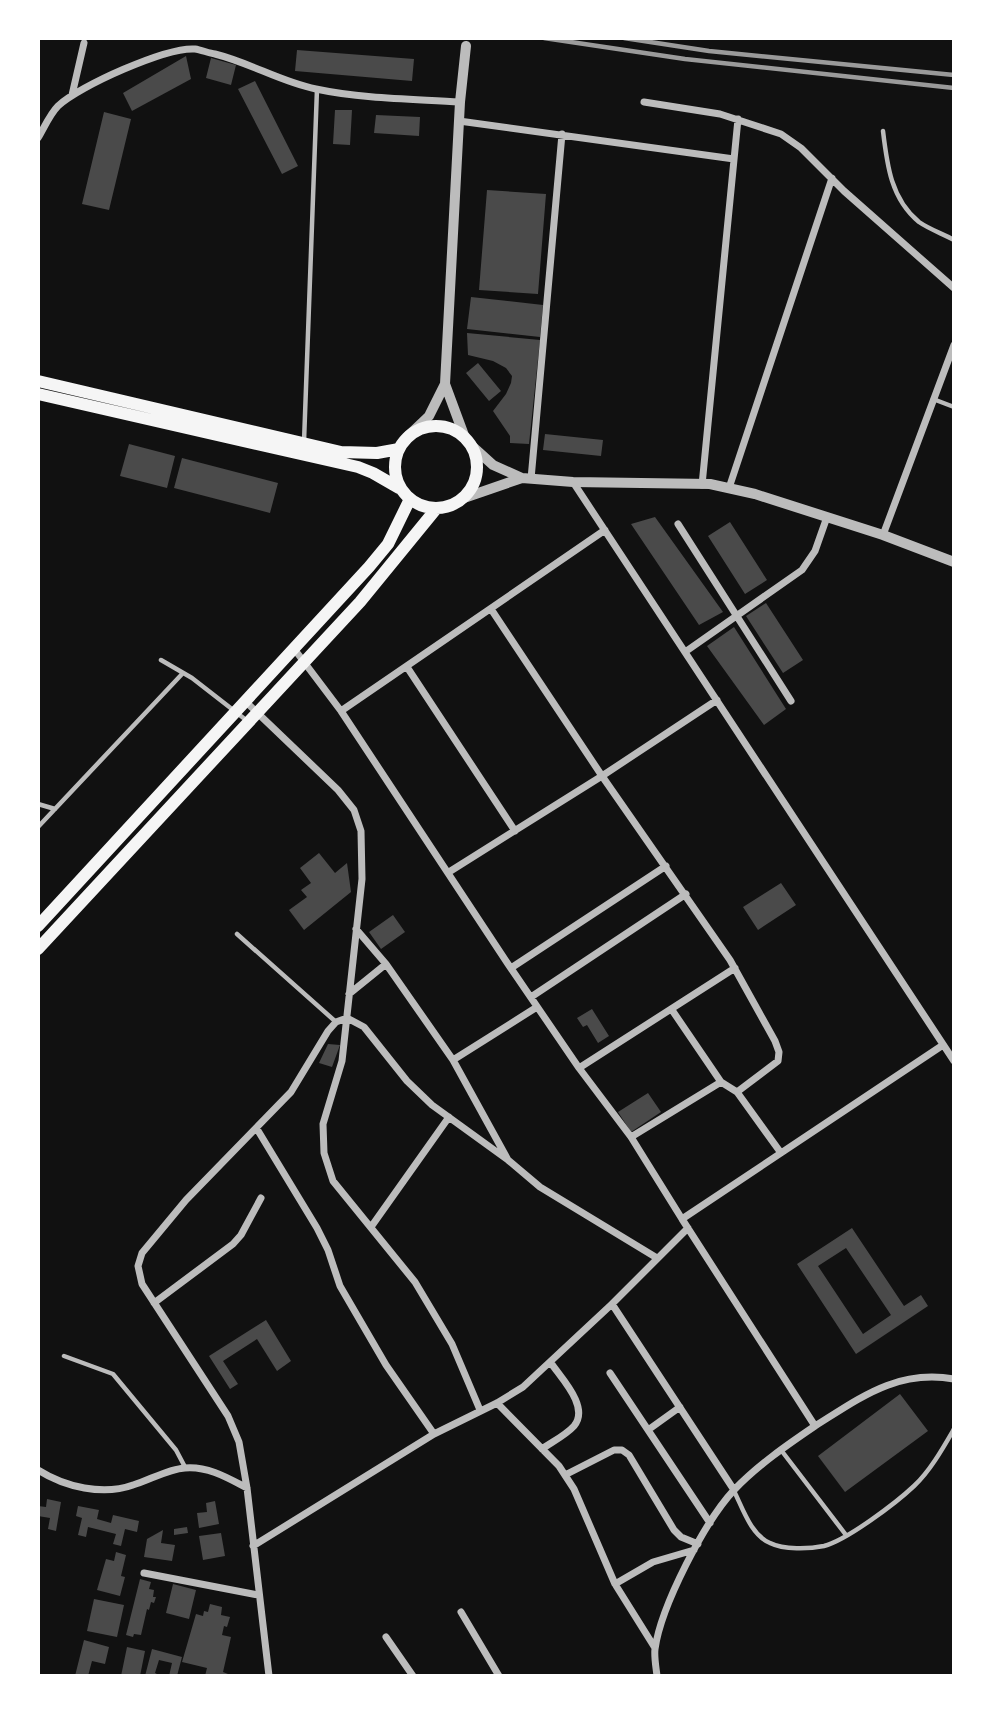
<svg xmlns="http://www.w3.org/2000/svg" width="992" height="1714" font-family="'DM Sans',sans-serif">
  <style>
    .building { fill: #4a4a4a; fill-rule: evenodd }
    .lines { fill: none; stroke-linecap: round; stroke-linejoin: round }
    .service { stroke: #bcbcbc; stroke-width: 4.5 }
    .minor { stroke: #bcbcbc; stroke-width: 7 }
    .tertiary { stroke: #bcbcbc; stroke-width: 10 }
    .primary { stroke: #f5f5f5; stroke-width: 12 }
    .rail { stroke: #9a9a9a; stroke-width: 4.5 }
  </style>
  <rect width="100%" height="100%" fill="#111"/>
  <path class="building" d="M297 50 414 59 412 81 295 71Z
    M186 56 191 79 132 111 123 93Z
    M211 58 236 65 231 85 206 78Z
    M255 81 298 166 282 174 238 89Z
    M335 110H352L350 145 333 144Z
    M104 112 131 119 109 210 82 204Z
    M376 115 420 117 419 136 374 133Z
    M487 190 546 194 538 294 479 290Z
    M471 297 543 305 540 337 467 329Z
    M467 333 540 340 529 444 510 443V436L493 411 506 394 511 383 512 376 506 368 493 361 468 355Z
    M478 363 501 391 489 401 466 373Z
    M545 434 603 440 601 456 543 450Z
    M129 444 175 456 167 488 120 476Z
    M182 458 278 483 270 513 174 488Z
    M655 517 723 612 699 625 631 524Z
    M730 522 767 580 745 594 708 536Z
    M766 603 803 660 783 673 746 616Z
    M734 627 786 709 764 725 707 646Z
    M319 853 335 873 347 863 351 892 304 930 289 910 307 897 301 890 311 883 300 868Z
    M781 883 796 905 758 930 743 907Z
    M393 915 405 932 381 949 369 932Z
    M592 1009 609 1036 598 1043 587 1025 583 1027 577 1018Z
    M328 1044 340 1045 332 1067 319 1063Z
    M648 1093 661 1112 631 1132 618 1112Z
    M852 1228 904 1306 921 1295 928 1306 856 1354 797 1264ZM846 1248 891 1315 863 1334 818 1266Z
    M266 1320 291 1361 277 1371 257 1339 223 1361 238 1384 230 1389 209 1356Z
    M900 1394 928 1431 845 1492 818 1456Z
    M47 1499 61 1502 56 1531 48 1529 50 1518 38 1516V1506L46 1507Z
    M215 1501 219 1524 199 1528 197 1513 207 1512 206 1503Z
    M78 1506 99 1510 97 1519 111 1523 113 1515 139 1521 137 1532 125 1529 121 1546 113 1544 116 1534 88 1527 86 1537 78 1535 82 1518 76 1516Z
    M187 1527 188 1533 174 1535V1529Z
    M163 1530 161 1543 175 1545 172 1561 144 1557 147 1539Z
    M221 1533 225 1556 203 1560 199 1536Z
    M116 1552 126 1555 121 1576 125 1577 120 1596 97 1590 106 1559 114 1561Z
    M140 1579 151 1582 149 1589 154 1590 153 1597H156L154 1603 151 1602 149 1610 147 1609 141 1635 134 1634 133 1637 126 1635Z
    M173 1584 196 1590 189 1619 166 1613Z
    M94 1599 124 1605 117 1637 87 1631Z
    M210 1604 222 1607 221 1615 230 1617 227 1627 224 1626 222 1635 231 1637 223 1672 233 1676H205L207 1668 182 1662 196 1614 203 1616 204 1611 208 1612Z
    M84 1640 109 1647 105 1664 92 1661 88 1676H75Z
    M127 1647 145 1651 140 1676H121Z
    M152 1649 182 1657 177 1676H169L172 1663 159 1660 155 1673 161 1676H145Z"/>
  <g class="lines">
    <path class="service" d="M883 131C887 165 891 199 919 222 929 229 943 234 954 240
      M933 399 954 407
      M304 442 317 89
      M161 660 192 678 246 720
      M38 804 55 809
      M38 827 183 673
      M237 934 336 1022
      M64 1356 113 1374 176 1450 185 1467
      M781 1450 846 1535
      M734 1491C743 1509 751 1535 770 1543 784 1550 809 1549 824 1546 847 1540 896 1503 914 1486 930 1471 943 1448 954 1429"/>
    <path class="minor" d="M72 95 84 43
      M644 102 720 114 781 134 801 148 844 191 954 288
      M459 121 734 159
      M38 138C44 128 50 114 58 106 79 86 166 47 195 49 201 50 209 53 215 54 251 63 281 82 316 89 363 99 412 99 460 102
      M531 479 562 134
      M573 482 954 1061
      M702 485 738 119
      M729 488 832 178
      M678 524 791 701
      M883 535 954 345
      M491 609 602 776 730 960 775 1041 779 1052 778 1061 737 1092
      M295 650 341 711 508 964 579 1068 631 1137 682 1219
      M685 652 802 570 815 551 827 517
      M407 667 515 831
      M245 701 338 790 354 810 361 831 362 879 342 1061 323 1124 324 1153 333 1181 415 1282 452 1344 480 1410
      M341 711 605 530
      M449 872 602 776 717 700
      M356 929 386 964 453 1060 508 1160 540 1187 657 1258
      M511 968 666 866
      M349 994 386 964
      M531 997 686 894
      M943 1045 682 1219 815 1426C860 1398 897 1369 954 1379
      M453 1060 537 1007
      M579 1068 735 968
      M721 1082 737 1092 781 1153
      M257 1129 317 1228 328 1250 340 1286 386 1365 434 1434
      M631 1137 721 1082 672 1010
      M371 1227 449 1117
      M688 1228 612 1304 734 1490
      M154 1303 233 1244 241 1235 261 1198
      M610 1373 710 1523
      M497 1403 559 1466 574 1489 615 1584 655 1648
      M648 1430 680 1407
      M542 1449C552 1442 566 1435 574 1426 590 1407 561 1378 551 1363
      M38 1470C65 1487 103 1496 133 1485 150 1480 168 1469 185 1468 208 1466 228 1478 247 1488
      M565 1475 614 1450H622L629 1455 674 1530 681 1537 698 1544
      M253 1546 434 1434 497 1403 523 1387 612 1304
      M144 1573 258 1595
      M615 1584 653 1562 694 1550
      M461 1612 499 1676
      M386 1637 413 1676
      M269 1676 247 1488 239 1442 228 1416 142 1284 138 1266 142 1253 186 1200 291 1092 328 1031 336 1022 347 1018 364 1027 407 1081 432 1105 508 1160
      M657 1676C656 1667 654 1657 655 1649 661 1606 705 1521 734 1490 758 1465 787 1445 815 1426"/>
    <path class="tertiary" d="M408 436 429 416 445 384
      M465 438 445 384 460 102 466 46
      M472 446 493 465 522 478 573 482 710 484 755 494 883 535 954 562
      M464 498 522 478"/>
    <path class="primary" d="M38 381 341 452 377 453 399 449
      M38 394 358 467 373 473 399 488
      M395 467a41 41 0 1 1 82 0a41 41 0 1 1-82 0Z
      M38 926 369 567 388 544 410 499
      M38 949 360 602 436 509"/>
    <path class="rail" d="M544 38 685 59 954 88
      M624 38 709 51 954 75"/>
  </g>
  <rect width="992" height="1714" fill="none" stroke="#ffffff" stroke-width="80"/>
</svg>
